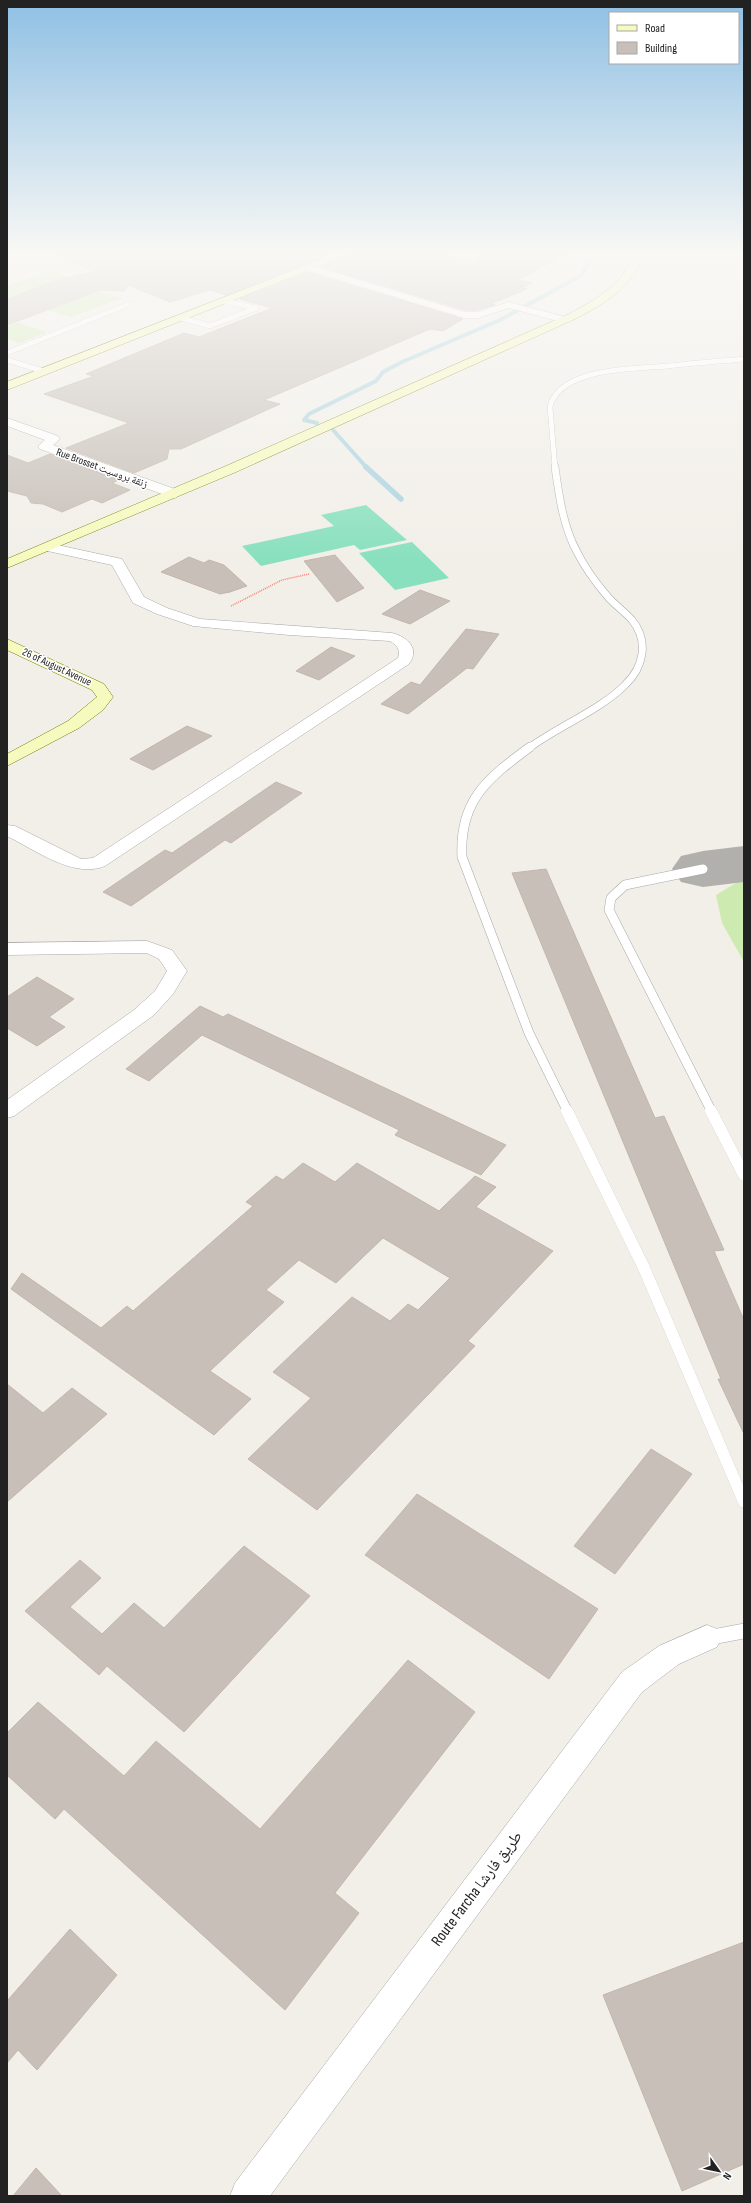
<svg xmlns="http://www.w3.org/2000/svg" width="751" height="2203" font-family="'Sofia Sans Condensed','Noto Naskh Arabic',sans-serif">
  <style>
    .grass { fill: #cdebb0 }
    .pitch { fill: #88e0be }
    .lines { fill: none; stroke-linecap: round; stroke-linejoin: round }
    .stream-far1 { stroke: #aad3df; stroke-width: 4 }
    .stream { stroke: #aad3df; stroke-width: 5.5 }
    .taxiway { fill: #b1b0ac; fill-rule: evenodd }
    .building { fill: #c7bfb8; stroke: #c4b6ab }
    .lane-far4-casing { stroke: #a9a9a9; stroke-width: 5.5 }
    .lane-far3-casing { stroke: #a9a9a9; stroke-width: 8 }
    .lane-far2-casing { stroke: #a9a9a9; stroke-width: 10 }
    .lane-far1-casing { stroke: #a9a9a9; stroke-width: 12 }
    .lane-casing { stroke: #a9a9a9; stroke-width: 16 }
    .street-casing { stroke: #a9a9a9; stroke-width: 1 }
    .secondary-casing { stroke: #707d05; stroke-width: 1 }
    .path { stroke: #fa8072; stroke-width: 1.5; stroke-dasharray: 1 1; stroke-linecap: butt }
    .lane-far4 { stroke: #fff; stroke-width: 5 }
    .lane-far3 { stroke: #fff; stroke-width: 7 }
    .lane-far2 { stroke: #fff; stroke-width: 9 }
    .lane-far1 { stroke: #fff; stroke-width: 12 }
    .lane { stroke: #fff; stroke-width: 15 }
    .street { fill: #fff; fill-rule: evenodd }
    .secondary { fill: #f7fabf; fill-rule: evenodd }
    .labels { text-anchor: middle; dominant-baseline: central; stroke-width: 3; stroke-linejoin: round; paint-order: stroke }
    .far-street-label { font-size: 11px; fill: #222; stroke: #fff }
    .near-street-label { font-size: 16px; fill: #222; stroke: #fff }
  </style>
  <rect width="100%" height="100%" fill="#f2efe9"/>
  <path class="grass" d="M50 271 68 277 7 299V286Z
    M99 291 122 298 71 317 47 310Z
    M15 322 47 332 20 343 7 339V328Z
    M744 878V962L722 923 716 895Z"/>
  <path class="pitch" d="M366 505 407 540 360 550 354 545 261 566 242 546 334 526 321 515Z
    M412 542 449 578 395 590 359 553Z"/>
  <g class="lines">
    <path class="stream-far1" d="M317 423 304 420 309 414 376 381 383 372 402 362 500 320 582 275 594 253
      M333 430 367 468"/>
    <path class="stream" d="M366 467 401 499"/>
    <path class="taxiway" d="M744 846V882L703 887 681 882 672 869 681 856 703 851Z"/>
  </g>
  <path class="building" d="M53 253H332L226 295 210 290 170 302 128 285 125 291 100 290 7 325V299L62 279 94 271Z
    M353 253H436L477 263 478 253H569L518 280 532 283 522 288 527 289 491 304 495 305 477 310H465L321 267Z
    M308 272 463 319 443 331 430 329 264 400 280 404 181 449H169L167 459 134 473 66 448 129 423 44 394 94 376 86 374 184 333 199 337 272 308 240 299Z
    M50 454 119 480 112 483 130 490 102 503 92 499 62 512 43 504 31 503 27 496 7 491V455L28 463Z
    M335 555 364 588 337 602 304 561Z
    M189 557 204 563 209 560 224 565 247 586 230 592 220 594 161 572Z
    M420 590 450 601 410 624 382 614Z
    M466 629 499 634 473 669 467 668 408 714 381 704 411 682 420 685Z
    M331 647 355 656 319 680 296 671Z
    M187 726 212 736 153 770 130 759Z
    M276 782 302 793 231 843 225 840 131 906 103 892 165 850 172 853Z
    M546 869 655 1118 664 1116 724 1250 714 1251 744 1320V1434L718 1379H721L512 873Z
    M37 977 74 999 49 1017 65 1027 37 1046 7 1028V997Z
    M200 1006 223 1017 228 1014 506 1145 481 1175 395 1135 399 1130 202 1035 149 1081 126 1069Z
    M303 1163 335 1182 357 1163 439 1211 475 1176 496 1187 476 1207 553 1251 468 1341 475 1346 317 1510 248 1459 311 1398 273 1372 352 1297 390 1321 408 1304 418 1310 450 1278 383 1238 336 1283 299 1260 266 1290 284 1302 210 1371 251 1399 214 1435 11 1289 22 1273 101 1328 127 1306 133 1311 253 1206 246 1202 276 1176 283 1180Z
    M7 1384 43 1413 72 1388 107 1414 7 1502Z
    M651 1449 692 1474 615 1574 574 1546Z
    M417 1494 598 1609 549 1679 365 1555Z
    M244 1546 310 1596 184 1732 107 1666 99 1675 25 1611 80 1560 101 1578 70 1607 102 1634 134 1603 164 1628Z
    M408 1660 475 1712 335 1893 359 1913 285 2010 64 1809 55 1819 7 1775V1733L38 1702 124 1776 156 1741 260 1829Z
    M70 1929 117 1975 37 2070 18 2050 7 2063V2001Z
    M744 1942V2164L682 2191 603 1995Z
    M36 2168 62 2196H13Z"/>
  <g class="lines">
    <g class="lane-far4-casing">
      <path id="lane-far4" d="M181 318 210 326 256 308 225 301
        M7 353 129 304
        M7 360 43 371
        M555 468 550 407C559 367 636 369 668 366 693 363 719 361 744 359"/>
    </g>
    <g class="lane-far3-casing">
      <path id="lane-far3" d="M529 748C559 726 600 710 625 685 644 667 649 641 632 620 625 612 615 605 608 597 596 583 585 568 577 552 563 526 559 496 555 467"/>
    </g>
    <g class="lane-far2-casing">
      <path id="lane-far2" d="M530 747C488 778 459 800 462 857L529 1033 568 1112
        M703 869 625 885 611 898 609 910 712 1112"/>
    </g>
    <g class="lane-far1-casing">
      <path id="lane-far1" d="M567 1111 644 1268 744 1502
        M711 1111 744 1175"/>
    </g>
    <g class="lane-casing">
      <path id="lane" d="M707 1638 744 1631"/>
    </g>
    <g class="street-casing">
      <path id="street" d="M310 265 465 312H477L509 302 569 318 570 320 565 323 509 308 478 318H464L307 270 305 268Z
        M7 418 58 436 60 439 53 445 180 491 181 494 175 498 170 497 40 449 38 446 45 440 7 426Z
        M48 543 122 559 144 597 167 608 200 619 392 633C408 637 420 649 409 664L105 866C74 879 35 850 7 836V825L15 826 81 859 93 858 398 658C401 650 397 645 390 641L289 635 193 626 157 614 133 603 112 565 43 550 41 547Z
        M147 941 172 950 187 971 173 994 154 1015 14 1116 7 1118V1100L134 1010 155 991 167 971 159 959 147 953 7 955V943Z
        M707 1625 717 1629 721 1638 717 1647 679 1664 642 1692 270 2196H230L235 2183 622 1672 659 1646Z"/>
    </g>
    <g class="secondary-casing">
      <path id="secondary" d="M337 253H352L7 390V382Z
        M633 253H643C634 287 605 303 577 318L236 472 7 568V559L226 466 569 314C596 299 624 285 633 253Z
        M7 639 104 684 113 697 103 710 79 728 7 766V754L68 721 97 697 92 690 7 650Z"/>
    </g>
    <path class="path" d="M231 606 282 580 309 574"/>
    <use href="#lane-far4" class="lane-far4"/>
    <use href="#lane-far3" class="lane-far3"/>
    <use href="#lane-far2" class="lane-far2"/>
    <use href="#lane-far1" class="lane-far1"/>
    <use href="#lane" class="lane"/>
    <use href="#street" class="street"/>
    <use href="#secondary" class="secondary"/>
  </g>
  <linearGradient id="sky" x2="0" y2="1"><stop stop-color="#8fc0e4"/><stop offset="0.45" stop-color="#f9f8f5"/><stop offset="1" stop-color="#f9f8f5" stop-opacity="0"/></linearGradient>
  <rect width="751" height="562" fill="url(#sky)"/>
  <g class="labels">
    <g class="far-street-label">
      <text transform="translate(102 468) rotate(20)">Rue Brosset زنقة بروسيت</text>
      <text transform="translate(57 667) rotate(25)">26 of August Avenue</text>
    </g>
    <g class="near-street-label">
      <text transform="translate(477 1889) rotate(-53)">Route Farcha طريق فارشا</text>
    </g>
  </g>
  <rect width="751" height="2203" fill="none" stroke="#222222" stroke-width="16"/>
  <rect x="609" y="12" width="130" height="52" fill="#ffffff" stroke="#a7a7a7"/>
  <rect x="617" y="25" width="20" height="6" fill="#f7fabf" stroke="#a7a7a7"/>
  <text x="645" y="32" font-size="12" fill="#222222">Road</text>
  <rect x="617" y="42" width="20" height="12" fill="#c7bfb8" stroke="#a7a7a7"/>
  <text x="645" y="52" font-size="12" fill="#222222">Building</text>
  <g transform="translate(719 2171) rotate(123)" stroke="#ffffff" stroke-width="3" paint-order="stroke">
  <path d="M0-3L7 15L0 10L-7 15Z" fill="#222222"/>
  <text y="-6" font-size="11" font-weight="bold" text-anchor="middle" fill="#222222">N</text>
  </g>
</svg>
